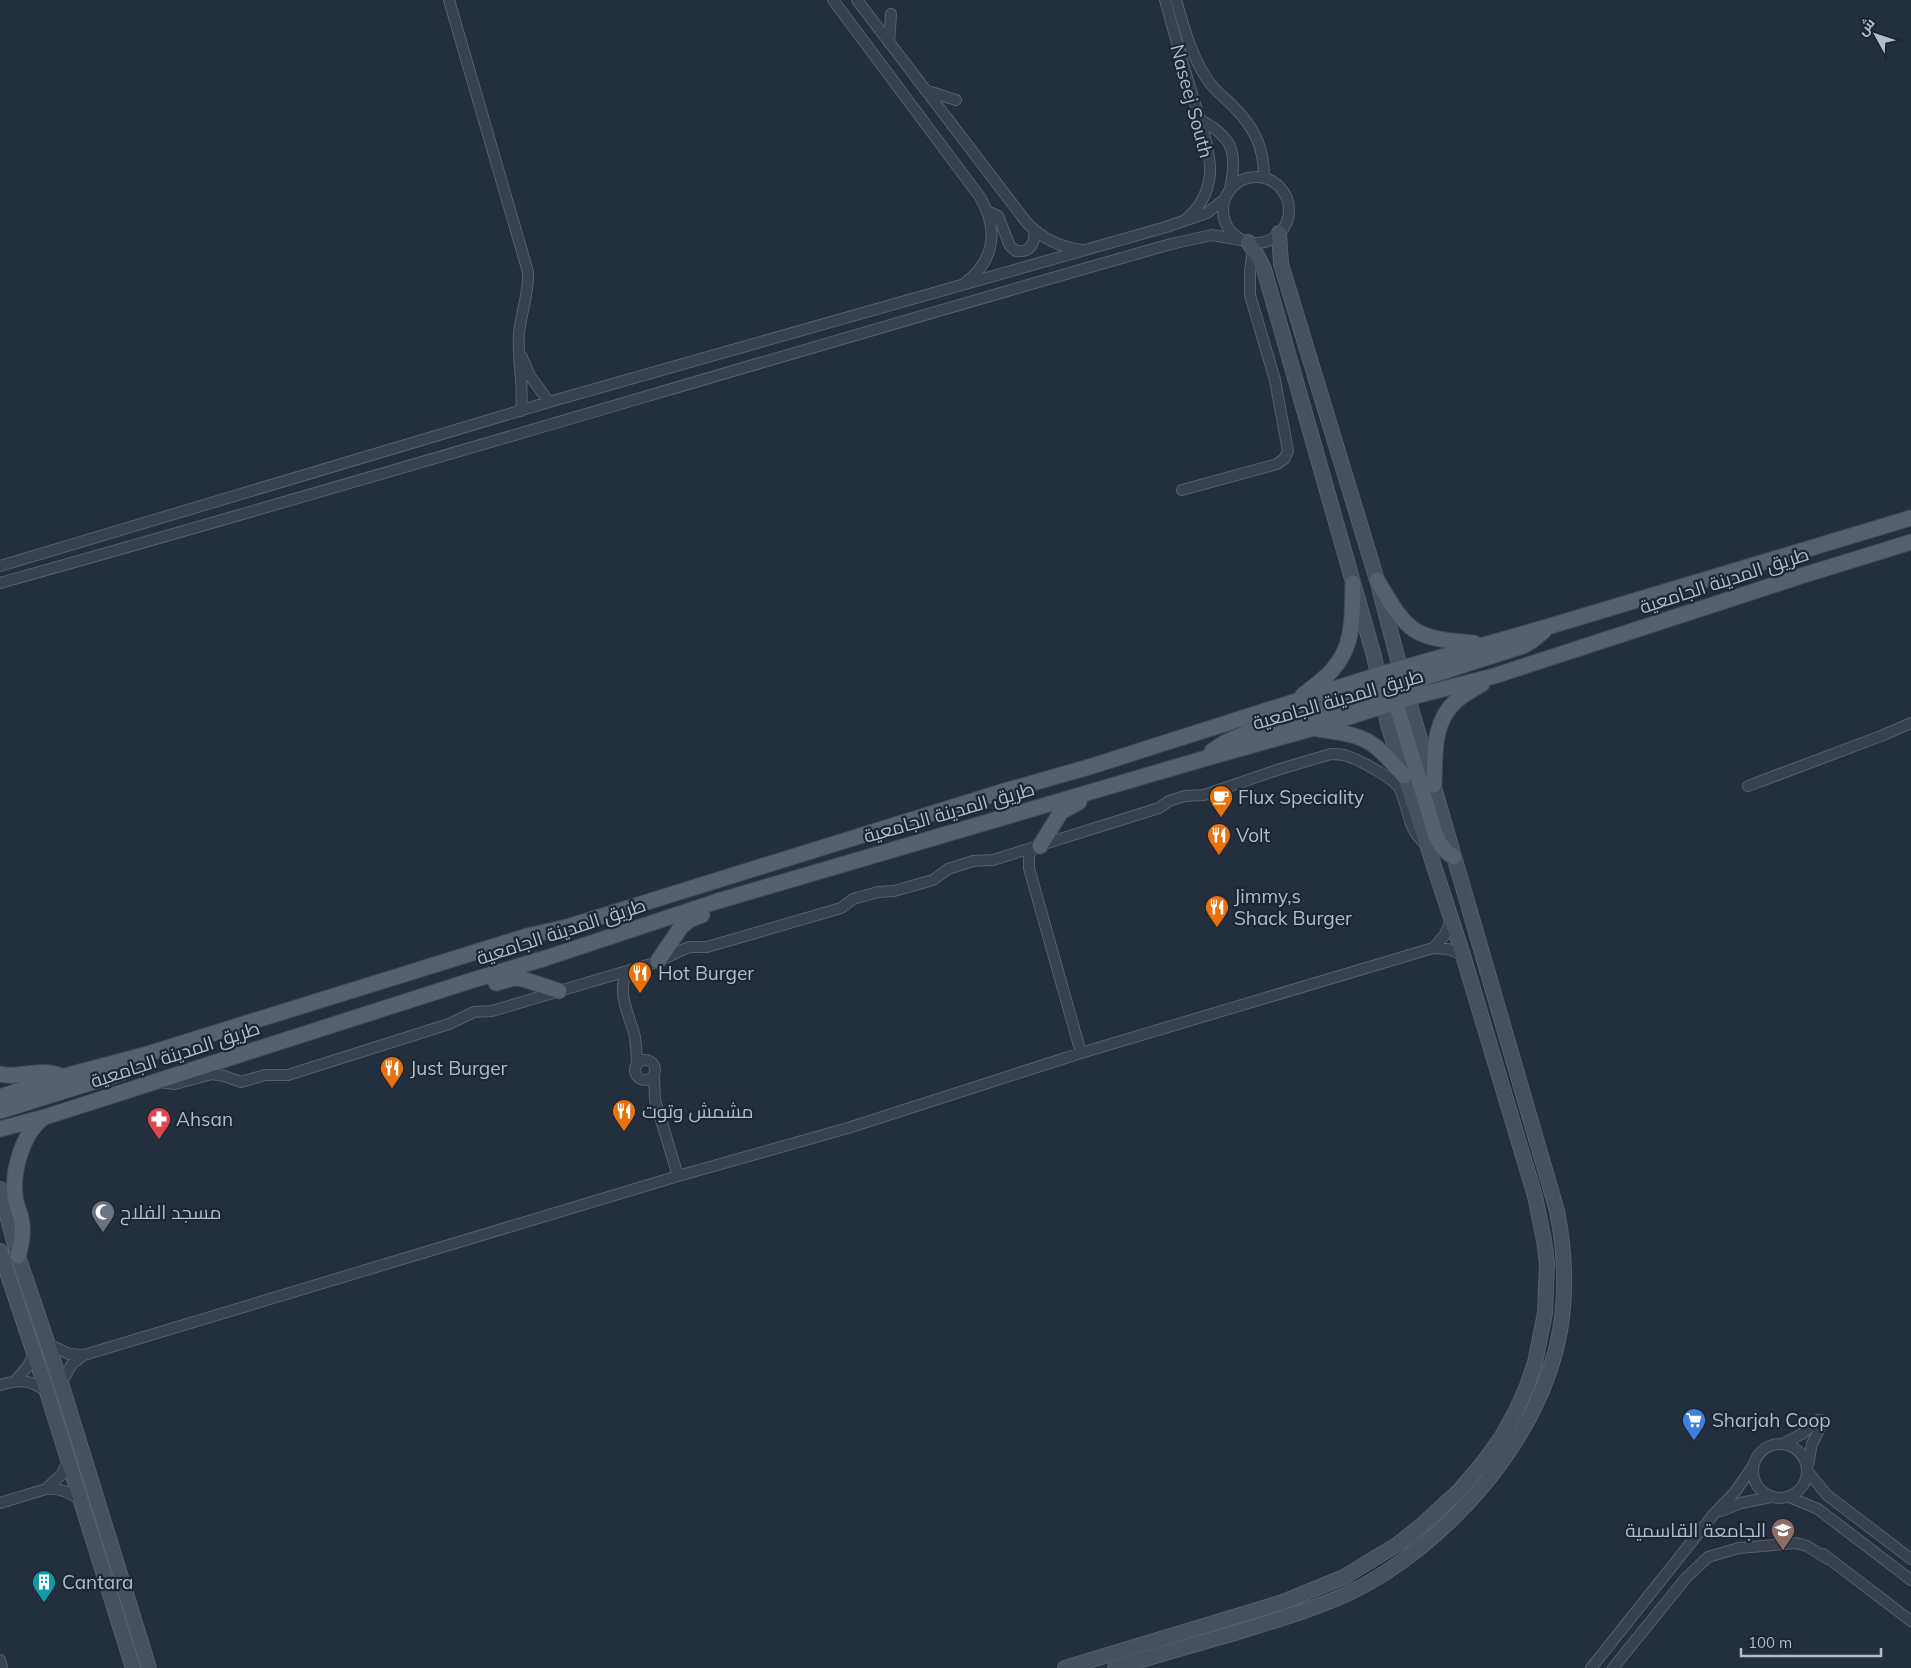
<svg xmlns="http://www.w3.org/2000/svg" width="1911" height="1668" font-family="Mulish,Cairo,sans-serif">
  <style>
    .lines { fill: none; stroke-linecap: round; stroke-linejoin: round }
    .minor-casing { stroke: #565f6c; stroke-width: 12 }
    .secondary-casing { stroke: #565f6c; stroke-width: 16 }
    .primary-casing { stroke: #414a57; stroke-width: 17 }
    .minor { stroke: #38414e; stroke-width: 10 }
    .secondary { stroke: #465061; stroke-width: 14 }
    .primary { stroke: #56606e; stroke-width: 15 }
    .labels { text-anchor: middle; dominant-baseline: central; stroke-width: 4.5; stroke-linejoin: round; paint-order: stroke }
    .street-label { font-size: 19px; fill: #b4bcc9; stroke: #1d2633 }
    .poi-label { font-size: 19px; fill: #b4bcc9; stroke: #1d2633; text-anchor: start }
  </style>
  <rect width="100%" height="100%" fill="#242f3e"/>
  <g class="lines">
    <g class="minor-casing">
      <path id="minor" d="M449 0 528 272C529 295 521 312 519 333 517 360 524 385 521 411
        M833 0 980 197C998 228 996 259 966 282
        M857 0 1027 223C1042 238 1062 248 1083 250
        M1165 0C1175 36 1185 71 1196 107 1202 128 1211 152 1210 174 1208 193 1199 209 1185 220
        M1176 0C1184 28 1192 58 1209 82 1215 90 1223 97 1231 104 1254 127 1264 145 1264 178
        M889 43 891 14
        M925 90 956 100
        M1199 119C1233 137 1238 152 1230 189
        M1223 210a33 33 0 1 1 66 0a33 33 0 1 1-66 0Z
        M987 211 998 216 1010 246 1016 251C1031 253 1036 242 1034 229
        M522 357 530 376 549 402
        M1182 490 1277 464 1284 459 1288 451 1275 380 1250 295V272L1253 248
        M0 566 549 402 1166 227 1207 213 1225 199
        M0 583C391 474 780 355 1171 244L1212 235 1241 240
        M1748 786 1881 736 1911 723
        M1033 848 1029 855V868L1081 1053
        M1433 948 1444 936 1451 922
        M628 971C615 991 630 1016 635 1037 636 1046 637 1055 637 1065
        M635 1070a10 10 0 1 1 20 0a10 10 0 1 1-20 0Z
        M654 1076 655 1100 678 1176
        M160 1082 175 1084 212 1074 224 1076 241 1082 265 1075H288L449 1024 474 1012 492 1011 654 963 689 947H707L841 908 853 899 878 892 894 891 933 880 948 869 973 861 993 860 1159 808 1169 801 1185 796 1204 795 1280 769 1331 754C1337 754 1342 754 1347 756 1358 759 1393 778 1399 788 1409 806 1407 831 1425 843
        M48 1344 69 1354 84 1355 678 1176 848 1128 1081 1053 1433 948 1448 949 1463 955
        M16 1380 28 1366 34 1354
        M61 1383 72 1364 84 1355
        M0 1385C19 1379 30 1379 47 1392
        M1753 1471a27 27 0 1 1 54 0a27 27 0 1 1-54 0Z
        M1782 1444 1802 1434 1817 1420H1821L1822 1424 1812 1444 1808 1465
        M1808 1472 1827 1495 1911 1559
        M46 1489 62 1474 68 1461
        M1789 1497 1818 1509 1911 1580
        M0 1503 46 1489C60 1488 70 1492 80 1500
        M1721 1511 1741 1503 1771 1497
        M1823 1554 1911 1621
        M0 1660 2 1668
        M1591 1668 1713 1515 1735 1492 1753 1466
        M1613 1668 1686 1578 1708 1557 1739 1548 1796 1543 1807 1546 1828 1559"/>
    </g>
    <g class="secondary-casing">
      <path id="secondary" d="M0 1189 18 1256 61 1383 149 1668
        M0 1251 47 1392 133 1668
        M1065 1668 1283 1602 1344 1577 1398 1544 1422 1525 1459 1491 1482 1464 1501 1438 1516 1411 1527 1386 1535 1363 1545 1313 1547 1264 1544 1240 1535 1196 1463 955 1388 725 1374 656 1264 269 1257 255 1248 242
        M1115 1668C1155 1656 1195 1644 1235 1633 1273 1621 1312 1610 1349 1593 1446 1546 1541 1439 1560 1331 1567 1290 1565 1251 1557 1211L1408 698 1377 580 1281 264 1279 233"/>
    </g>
    <g class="primary-casing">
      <path id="primary" d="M1377 580C1408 633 1412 638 1474 643
        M1393 693 1435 833C1439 844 1444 852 1454 857
        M1303 695C1313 687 1325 679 1333 669 1355 645 1352 613 1353 583
        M1389 695 1401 685 1523 646 1533 640 1544 631
        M1318 729C1367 736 1371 738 1404 776
        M1212 751 1224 743 1246 733 1381 692 1393 682 1401 668
        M1434 785C1435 756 1432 722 1456 701 1464 694 1473 689 1482 684
        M1040 846 1061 812 1079 802
        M658 961 681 927 689 920 702 915
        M496 983 514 978 523 979 559 991
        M0 1074C19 1079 39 1068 58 1075
        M0 1097 61 1077 144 1055 527 936 567 927 1001 792 1089 767 1378 675 1547 627 1911 518
        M0 1111 122 1073 134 1066 143 1056
        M0 1129 45 1117 473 980 546 958 718 901 1203 759 1314 728 1408 698 1494 676 1801 576 1911 542
        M18 1256C22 1243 24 1231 21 1218 19 1210 15 1203 15 1195 12 1170 23 1133 43 1118"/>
    </g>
    <use href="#minor" class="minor"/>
    <use href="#secondary" class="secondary"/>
    <use href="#primary" class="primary"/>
  </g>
  <defs>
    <g id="cafe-pin" transform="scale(1.25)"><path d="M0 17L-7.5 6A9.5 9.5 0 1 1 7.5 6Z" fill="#e8710a" stroke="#1d2633"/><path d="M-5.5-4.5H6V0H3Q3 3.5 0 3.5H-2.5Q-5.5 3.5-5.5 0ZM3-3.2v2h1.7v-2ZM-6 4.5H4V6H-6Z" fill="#fff"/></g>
    <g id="restaurant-pin" transform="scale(1.25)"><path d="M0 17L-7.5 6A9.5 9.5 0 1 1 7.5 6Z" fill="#e8710a" stroke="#1d2633"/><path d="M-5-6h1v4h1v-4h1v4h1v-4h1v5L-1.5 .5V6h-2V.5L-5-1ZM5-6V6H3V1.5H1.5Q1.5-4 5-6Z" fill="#fff"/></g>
    <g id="pharmacy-pin" transform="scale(1.25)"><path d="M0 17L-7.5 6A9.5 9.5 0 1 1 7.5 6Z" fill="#e0444e" stroke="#1d2633"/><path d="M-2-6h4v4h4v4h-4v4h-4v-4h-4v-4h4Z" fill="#fff"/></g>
    <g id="mosque-pin" transform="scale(1.25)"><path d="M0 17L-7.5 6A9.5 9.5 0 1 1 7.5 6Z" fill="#6b7280" stroke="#1d2633"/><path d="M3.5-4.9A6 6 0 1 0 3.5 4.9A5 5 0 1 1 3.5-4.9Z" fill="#fff"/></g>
    <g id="supermarket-pin" transform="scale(1.25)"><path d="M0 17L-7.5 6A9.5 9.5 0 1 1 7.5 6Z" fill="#3f7fe0" stroke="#1d2633"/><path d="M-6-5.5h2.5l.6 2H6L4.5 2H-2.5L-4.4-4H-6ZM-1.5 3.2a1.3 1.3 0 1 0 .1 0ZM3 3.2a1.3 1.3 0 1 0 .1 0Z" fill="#fff"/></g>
    <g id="university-pin" transform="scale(1.25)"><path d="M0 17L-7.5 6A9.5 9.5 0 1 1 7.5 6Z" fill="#8d6e63" stroke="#1d2633"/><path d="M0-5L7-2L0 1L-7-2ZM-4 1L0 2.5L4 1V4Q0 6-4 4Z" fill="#fff"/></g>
    <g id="building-pin" transform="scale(1.25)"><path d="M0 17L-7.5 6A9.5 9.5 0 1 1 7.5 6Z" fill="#0f9aa8" stroke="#1d2633"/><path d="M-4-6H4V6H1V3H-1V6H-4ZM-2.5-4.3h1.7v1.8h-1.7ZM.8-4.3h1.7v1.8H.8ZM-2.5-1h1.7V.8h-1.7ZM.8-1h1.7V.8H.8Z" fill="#fff"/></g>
  </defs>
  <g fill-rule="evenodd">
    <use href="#cafe-pin" x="1221" y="797"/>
    <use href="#restaurant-pin" x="1219" y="835"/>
    <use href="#restaurant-pin" x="1217" y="907"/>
    <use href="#restaurant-pin" x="640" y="973"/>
    <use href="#restaurant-pin" x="392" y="1068"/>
    <use href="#restaurant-pin" x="624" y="1111"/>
    <use href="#pharmacy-pin" x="159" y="1119"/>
    <use href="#mosque-pin" x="103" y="1212"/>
    <use href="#supermarket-pin" x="1694" y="1420"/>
    <use href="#university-pin" x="1783" y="1530"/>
    <use href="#building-pin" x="44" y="1582"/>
  </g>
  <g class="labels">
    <g class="street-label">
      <text transform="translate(1192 101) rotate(75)">Naseej South</text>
      <text transform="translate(1724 580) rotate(-18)">طريق المدينة الجامعية</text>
      <text transform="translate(1338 699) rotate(-16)">طريق المدينة الجامعية</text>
      <text transform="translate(949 812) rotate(-16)">طريق المدينة الجامعية</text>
      <text transform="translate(561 931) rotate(-18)">طريق المدينة الجامعية</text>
      <text transform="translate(175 1054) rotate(-18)">طريق المدينة الجامعية</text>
    </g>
    <g class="poi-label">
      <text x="1238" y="797">Flux Speciality</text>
      <text x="1236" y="835">Volt</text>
      <text x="1234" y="896">Jimmy,s<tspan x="1234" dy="22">Shack Burger</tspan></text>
      <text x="658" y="973">Hot Burger</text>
      <text x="410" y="1068">Just Burger</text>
      <text x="642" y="1111">مشمش وتوت</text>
      <text x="176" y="1119">Ahsan</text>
      <text x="120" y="1212">مسجد الفلاح</text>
      <text x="1712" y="1420">Sharjah Coop</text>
      <text x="1766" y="1530" text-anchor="end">الجامعة القاسمية</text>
      <text x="62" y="1582">Cantara</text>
    </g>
  </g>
  <g transform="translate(1876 35) rotate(310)" stroke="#1d2633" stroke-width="4" paint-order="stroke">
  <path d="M0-4L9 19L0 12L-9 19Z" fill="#b4bcc9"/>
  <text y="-8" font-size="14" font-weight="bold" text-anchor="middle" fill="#b4bcc9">ش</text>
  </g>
  <path d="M1741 1648v8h140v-8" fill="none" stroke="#b4bcc9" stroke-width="2.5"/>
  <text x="1748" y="1648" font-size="15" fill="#b4bcc9" stroke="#1d2633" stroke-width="4" paint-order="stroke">100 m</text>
</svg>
